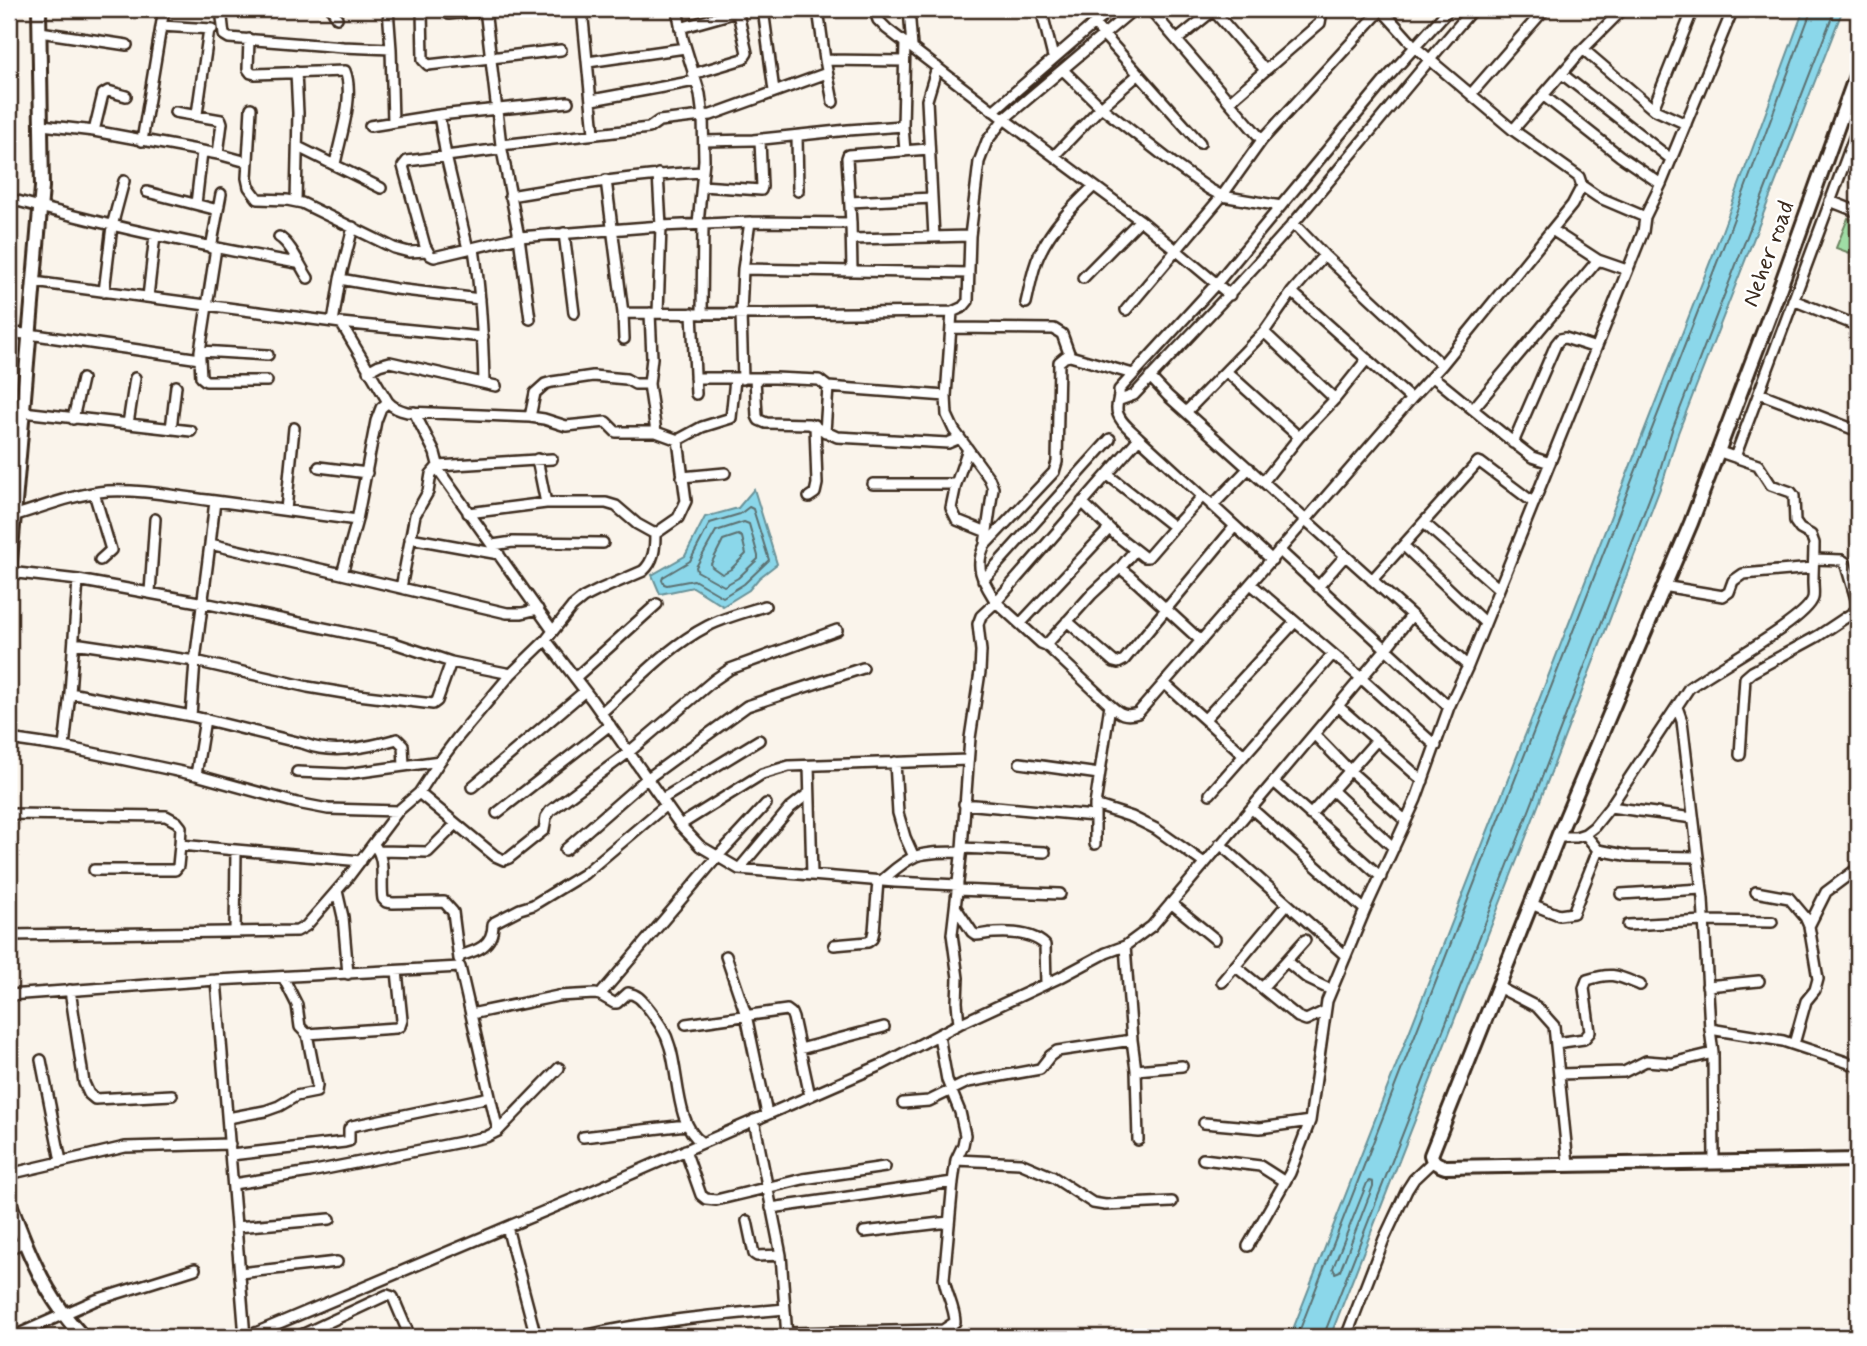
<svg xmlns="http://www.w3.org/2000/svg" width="1867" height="1346" font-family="Mynerve,sans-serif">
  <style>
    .green { fill: #9fdda5; stroke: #6d8462; stroke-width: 2 }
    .water { fill: #8bd7ea; stroke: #6b9298; stroke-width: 2 }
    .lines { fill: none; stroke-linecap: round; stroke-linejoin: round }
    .shore { stroke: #5b6f70; stroke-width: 2 }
    .street-casing { stroke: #3b2a1e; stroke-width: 14 }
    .secondary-casing { stroke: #3b2a1e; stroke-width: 18 }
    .street { stroke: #fff; stroke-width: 9 }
    .secondary { stroke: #fff; stroke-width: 12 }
    .labels { text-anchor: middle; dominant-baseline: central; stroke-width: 5; stroke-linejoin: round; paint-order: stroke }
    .street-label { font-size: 24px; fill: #3b2a1e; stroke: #fff }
  </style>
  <rect width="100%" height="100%" fill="#faf4eb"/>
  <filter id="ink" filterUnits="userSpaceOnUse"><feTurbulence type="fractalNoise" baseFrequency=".0143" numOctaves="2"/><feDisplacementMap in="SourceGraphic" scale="14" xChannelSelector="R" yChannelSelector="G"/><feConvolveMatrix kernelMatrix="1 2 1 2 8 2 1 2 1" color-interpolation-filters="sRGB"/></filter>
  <g filter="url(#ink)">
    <path class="green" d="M1848 218 1858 222V256L1836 248Z"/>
    <path class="water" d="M1804 9H1843L1678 433 1664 478 1528 832 1330 1337H1290L1721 234Z
      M754 489 777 564 759 578 749 590 723 606 693 587 660 594 652 575 685 556 705 517 738 508Z"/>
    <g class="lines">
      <path class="shore" d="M749 507 753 509 769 560 744 584 723 597 694 580 667 585 664 584 662 580 663 577 690 561 710 523 740 514Z
        M744 522 749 524 758 556V559L738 578 724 586 697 571 696 567 716 531Z
        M738 535 742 537 746 554 731 569 722 574 712 567 711 564 723 540Z
        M1369 1181 1373 1182V1186L1340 1271 1335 1273 1333 1268 1367 1183Z
        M1297 1337 1727 237 1810 14V9
        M1324 1337 1325 1332 1522 829 1658 476 1672 430 1835 9"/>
      <g class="street-casing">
        <path id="street" d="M221 9 224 35 229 38 343 47 391 49 388 9
          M332 9 337 18
          M422 9 423 60 428 65 561 50
          M485 9 501 145 519 237 661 226 750 222 851 223
          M582 9 594 133
          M677 9 683 39 700 94 703 117 704 160 698 224
          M763 9 774 91
          M818 9 825 60 833 102
          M874 9 878 20 887 29 1004 119 1140 220 1230 295
          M909 9 912 47
          M1041 9 1053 57
          M1150 9 1262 140
          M1212 9 1265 70
          M449 14 500 9
          M1094 24 1200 143
          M161 26 212 29
          M680 28 737 12
          M40 32 127 45
          M249 39 248 69 251 73 255 74 345 71C355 96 340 138 335 164
          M1177 40 1215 9
          M391 49 393 122
          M1583 49 1653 109 1686 124
          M825 60 904 61
          M588 62 685 48
          M1063 70 1101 107 1178 167 1209 189 1222 196 1281 206
          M693 74 743 59 747 53 737 9
          M1562 74 1671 159
          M1471 94 1545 9
          M1544 96 1620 156 1661 184
          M592 100 695 81
          M1230 101 1320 23 1321 17 1318 9
          M251 108 247 178 249 187 258 199 287 200 302 203 394 248 409 252 427 251
          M1653 109 1693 9
          M993 111 1111 9
          M175 112 221 120 222 123 218 154
          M197 114 209 29
          M439 115 446 156 468 249
          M42 125 94 131 218 154 247 162
          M370 126 439 115 568 102
          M1513 130 1583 49 1623 9
          M94 131 103 94 108 91 126 96
          M797 136 798 191
          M142 141 164 9
          M704 141 753 140 848 130 903 126
          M501 145 649 128 659 121 711 115 827 73
          M298 147 381 188
          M501 149 407 161 403 166 425 246 430 255 434 257 519 237 530 319
          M905 151 903 126 905 42
          M1054 156 1101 107 1139 74
          M658 174 661 226 658 313
          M606 180 623 313 624 339
          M702 186 761 190 762 187 760 140
          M1582 186 1598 197 1645 217 1661 184 1733 9
          M147 192 218 210
          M510 196C575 185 638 175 703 172
          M9 197 14 200C107 226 202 246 297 263
          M296 201 298 113 296 72
          M1830 201 1858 212
          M850 202 932 198
          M196 204 202 152
          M1293 223 1324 255 1442 365
          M1552 230 1598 260 1627 270
          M564 233 574 313
          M279 237C291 244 300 266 308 278
          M934 237 927 100 937 67
          M852 239 970 236
          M211 248 221 194
          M474 249C481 293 483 338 484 383
          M743 269 969 273
          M852 270 851 223 847 158 848 155 929 149
          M1083 278 1140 220
          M340 279 396 289 480 299
          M34 282 341 323 483 337
          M104 292 112 226 124 181
          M1292 292 1411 399
          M148 297 155 235
          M1793 300 1858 326
          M1026 303C1030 287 1032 270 1039 255 1052 227 1072 207 1094 186
          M1126 310 1222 196 1262 140 1382 9
          M952 312 963 307 968 301 970 236 979 162 987 141 1004 119 1134 9
          M623 313 763 314 952 312 946 396 947 415 954 430 989 478 993 488 985 545
          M650 313 652 358 649 384 656 432
          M692 313 696 394
          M702 314 703 224
          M333 322 340 279 353 227
          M341 323 388 402C393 408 399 410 407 412L530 417 544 419 566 426 606 422 616 432H656L678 440 702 427 731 418 735 379
          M951 328 1054 329 1062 334 1070 356
          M9 333 29 334 200 359 201 377 206 381H267
          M200 351 216 248
          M200 357V351L268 355
          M368 371 379 365 390 362 496 386
          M1227 372 1299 437 1335 399 1264 332
          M1432 376 1519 447 1532 457 1550 463
          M1150 377 1168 396 1468 666
          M695 378H775L819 380 828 387 946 396
          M755 378 757 416 759 420 766 423 809 424 837 437 948 443 960 438
          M743 379 741 314 743 269 750 222
          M1759 393 1858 431
          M1335 399 1367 359
          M1120 400 1134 395C1187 338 1240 284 1291 226 1353 154 1411 80 1473 9
          M1473 409 1598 260
          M23 412 191 431
          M414 412 435 453 440 472 553 631
          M1186 412 1264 332 1292 292 1324 255
          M530 417 535 393 545 384 552 382 593 376 626 379 635 384H649
          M73 419 82 379
          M128 424 135 378
          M171 429 176 386
          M825 432 828 387
          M1139 438 996 602 1041 643 1046 645 1091 595 1120 568 1130 576 1201 641
          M1513 443 1556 344 1560 339 1565 338 1596 348
          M968 449 956 484 951 508 957 520 987 532
          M1735 457 1858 127
          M537 459 546 503
          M319 467 367 473
          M1108 475 1174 527
          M682 477 725 473
          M1264 481 1299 437
          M873 484H956
          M94 493 111 550 100 560
          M809 497 815 493 817 484 815 425
          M1082 502 1116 535 1144 557H1148L1174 527 1202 497
          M1212 506 1249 468
          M286 510 294 428
          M468 513 546 503H606L616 506 637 524 655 534
          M13 516C43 507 75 494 107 491 142 489 179 497 215 501
          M357 520 376 421 381 408 388 402
          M1424 523 1499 589
          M410 538 499 554
          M493 545 513 542 603 543
          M1404 546 1485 623
          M1279 550 1449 707
          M1272 560 1139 438C1131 430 1116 419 1117 408 1117 401 1120 397 1119 390L1217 283 1387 78 1449 9
          M1120 568 1135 550
          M9 572 78 580 204 603 391 642 451 662 511 674
          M342 574 507 613H522L538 609
          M983 580 1110 439
          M1372 580 1478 462 1481 463 1534 503
          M1251 584 1361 678 1436 746
          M1663 586 1723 596 1729 592 1733 581 1743 574 1813 568
          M1318 587 1345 556
          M401 588 415 515 428 492 431 474 438 466 552 459
          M150 592 155 519
          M1067 621 1114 662 1118 663 1124 660 1235 526
          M1020 624 1109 529
          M546 640 592 700 680 825 700 846 739 869 895 882 958 885
          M74 643 195 661 308 687 350 694 433 704 437 701 451 662
          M1046 645 1110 705
          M575 678 657 604
          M1164 683 1244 755
          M70 693 78 580
          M1338 706 1423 781
          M1677 707 1682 721 1703 899 1710 1029 1713 1053 1714 1162
          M601 713C635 683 667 647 708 626 725 617 746 612 765 606
          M191 716 195 661 210 544 342 574 357 520 215 501 210 544
          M1205 719 1295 622
          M1314 734 1349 770 1406 821
          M9 739 64 747 196 775 297 803 328 809 398 811
          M64 747 70 693 191 716 305 744C333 755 369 747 397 739L403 745 404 766
          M1740 755 1745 678 1752 672 1818 636 1857 610 1858 606 1845 562 1842 560 1814 559
          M895 762 898 813 905 837 914 857
          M1020 763 1099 774
          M809 766 812 875
          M297 772 346 774 440 761
          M196 775 205 719
          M1274 782 1381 877
          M472 787 585 691
          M1332 790 1394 848
          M419 793 495 856 504 860 509 858 544 830 546 817 550 811 629 752 714 680 730 669 837 630
          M1210 794 1333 654
          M662 799 759 740
          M964 804 1094 816
          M1095 805 1132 817 1156 829 1204 863
          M1610 807 1693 818
          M1252 809 1365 910
          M497 813 610 725
          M9 814 166 816 177 822 181 827 180 845 361 861
          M1310 815 1377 740
          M680 825 762 774 789 766 968 760
          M1585 834 1598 850 1630 856 1697 857
          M1558 837H1576L1585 834 1594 827 1610 807 1689 688C1711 671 1807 620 1813 598 1814 594 1813 587 1813 582 1813 569 1814 556 1814 543L1811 535 1800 529 1795 522 1794 496 1791 492 1771 485 1758 465 1717 451
          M373 844C387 858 380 881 383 899L386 902 393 903 444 902 453 912 459 959
          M1095 844V805L1110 705C1120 714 1125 717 1138 713L1411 399 1442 365 1572 205 1582 186 1579 177 1513 130 1429 59 1415 47 1382 10
          M1220 844 1346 956
          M962 848 1045 852
          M565 850 644 781 747 706 863 668
          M379 851 428 852 456 824
          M739 869 790 808 809 793
          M94 870H175L178 866 180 845
          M881 881C891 873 902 862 914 857 927 851 947 853 961 852
          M957 890 1060 894
          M337 891 343 917 348 974
          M1756 892 1789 898 1805 917 1809 926 1818 979 1815 990 1806 1001 1794 1044
          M1621 894 1701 889
          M1171 903 1215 939
          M1531 904 1559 915 1573 913 1598 850
          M956 908 972 932 976 935C982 935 987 933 994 933 1010 932 1033 933 1045 945L1046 984
          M1628 925 1704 921 1772 922
          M1809 926 1826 892 1858 868
          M235 932 236 850
          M9 935 297 931 306 926 346 880 398 811 419 793 440 761 458 737 511 674 546 640 572 607 583 598 599 590 643 571C654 561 655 549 655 534L678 518 686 501 678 440
          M834 945 868 942 872 939 874 931 878 881
          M1125 946 1132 1040 1136 1070 1138 1140
          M459 956C477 951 493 946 493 924L495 922 520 909 533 905 584 874 666 805
          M726 956 746 1015 767 1114
          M1286 961 1308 979 1331 990
          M1235 966 1298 1017 1306 1020 1325 1011
          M283 977 297 1005 300 1027 307 1034 396 1028 400 1026 402 1020 397 971
          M216 980 245 1337
          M1222 982 1287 904
          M1707 986 1759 981
          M1498 987 1537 1007 1554 1026 1568 1164
          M1262 988 1305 940
          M70 990 84 1083 89 1094 95 1099 172 1095
          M9 995 216 980 460 967 498 1131
          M600 995 718 856 766 804
          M471 1014 558 996 595 994 600 995 614 1003H617L628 993C639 995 642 1001 649 1009 658 1021 666 1032 670 1047 679 1076 676 1125 702 1143
          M686 1024 787 1010 791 1013 793 1018 810 1096
          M959 1024 957 1002 958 978 952 934 962 848 970 738 980 672 981 651 978 624 981 616 996 602C984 582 973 568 985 545L1054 472 1057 462 1059 362 1065 357 1070 356 1133 374
          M1710 1029 1783 1041 1858 1066
          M939 1036 947 1080 960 1112 965 1135 963 1145 956 1160 953 1182 944 1279C946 1294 955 1308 955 1322L943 1330 942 1337
          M1556 1043 1584 1039 1590 1032 1584 988 1587 980C1612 972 1616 975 1640 985
          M800 1049 884 1027
          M41 1060 61 1161
          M1136 1070 1182 1066
          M1560 1074 1624 1072 1646 1061 1672 1063 1713 1053
          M903 1103 929 1101 968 1082 1040 1069 1050 1056 1057 1051 1132 1040
          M228 1118 265 1111 279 1106 296 1096 316 1092 317 1085 307 1034
          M754 1120 781 1255 787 1337
          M1204 1123 1260 1128 1310 1121
          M583 1137 686 1125
          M685 1150 701 1195 706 1199 716 1200 803 1179 885 1167
          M231 1155 345 1142 349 1141V1129L352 1126 490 1097
          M1203 1159 1260 1166 1285 1182
          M956 1160 1020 1163 1053 1177 1093 1203 1105 1205 1172 1202
          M9 1174 125 1147 230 1144
          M233 1184 310 1172 486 1137 498 1131 559 1068
          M771 1208 953 1182
          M747 1221 754 1254 757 1256 781 1255
          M236 1227 330 1219
          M507 1227 536 1337
          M864 1232 949 1222
          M1248 1246 1290 1173 1310 1121 1327 1001 1365 910 1416 799 1449 707 1468 666 1643 232 1645 217
          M9 1249 24 1242
          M240 1273 337 1262
          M787 1333 943 1330
          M12 1337 96 1300 195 1269
          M246 1337 583 1195 881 1065 959 1024 1061 977 1106 953 1125 946 1152 926 1385 650 1411 616
          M297 1337 387 1295 393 1297 410 1337
          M579 1337C647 1321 716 1315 785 1309
          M1346 1337 1384 1239 1407 1190 1414 1179 1433 1161"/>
      </g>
      <g class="secondary-casing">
        <path id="secondary" d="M1858 70 1778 293 1691 523 1559 834 1431 1155C1433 1163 1437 1164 1445 1167L1858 1160
          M9 573 42 187 39 9
          M9 1201C23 1239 38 1278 62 1311 68 1321 76 1329 83 1337"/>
      </g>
      <use href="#street" class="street"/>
      <use href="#secondary" class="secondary"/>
    </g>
  </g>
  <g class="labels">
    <g class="street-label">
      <text transform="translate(1769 254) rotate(-70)">Neher road</text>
    </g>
  </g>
  <rect width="1867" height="1346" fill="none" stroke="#fff" stroke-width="35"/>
  <rect x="18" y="18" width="1832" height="1311" fill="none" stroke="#3b2a1e" stroke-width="2.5" filter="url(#ink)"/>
</svg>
